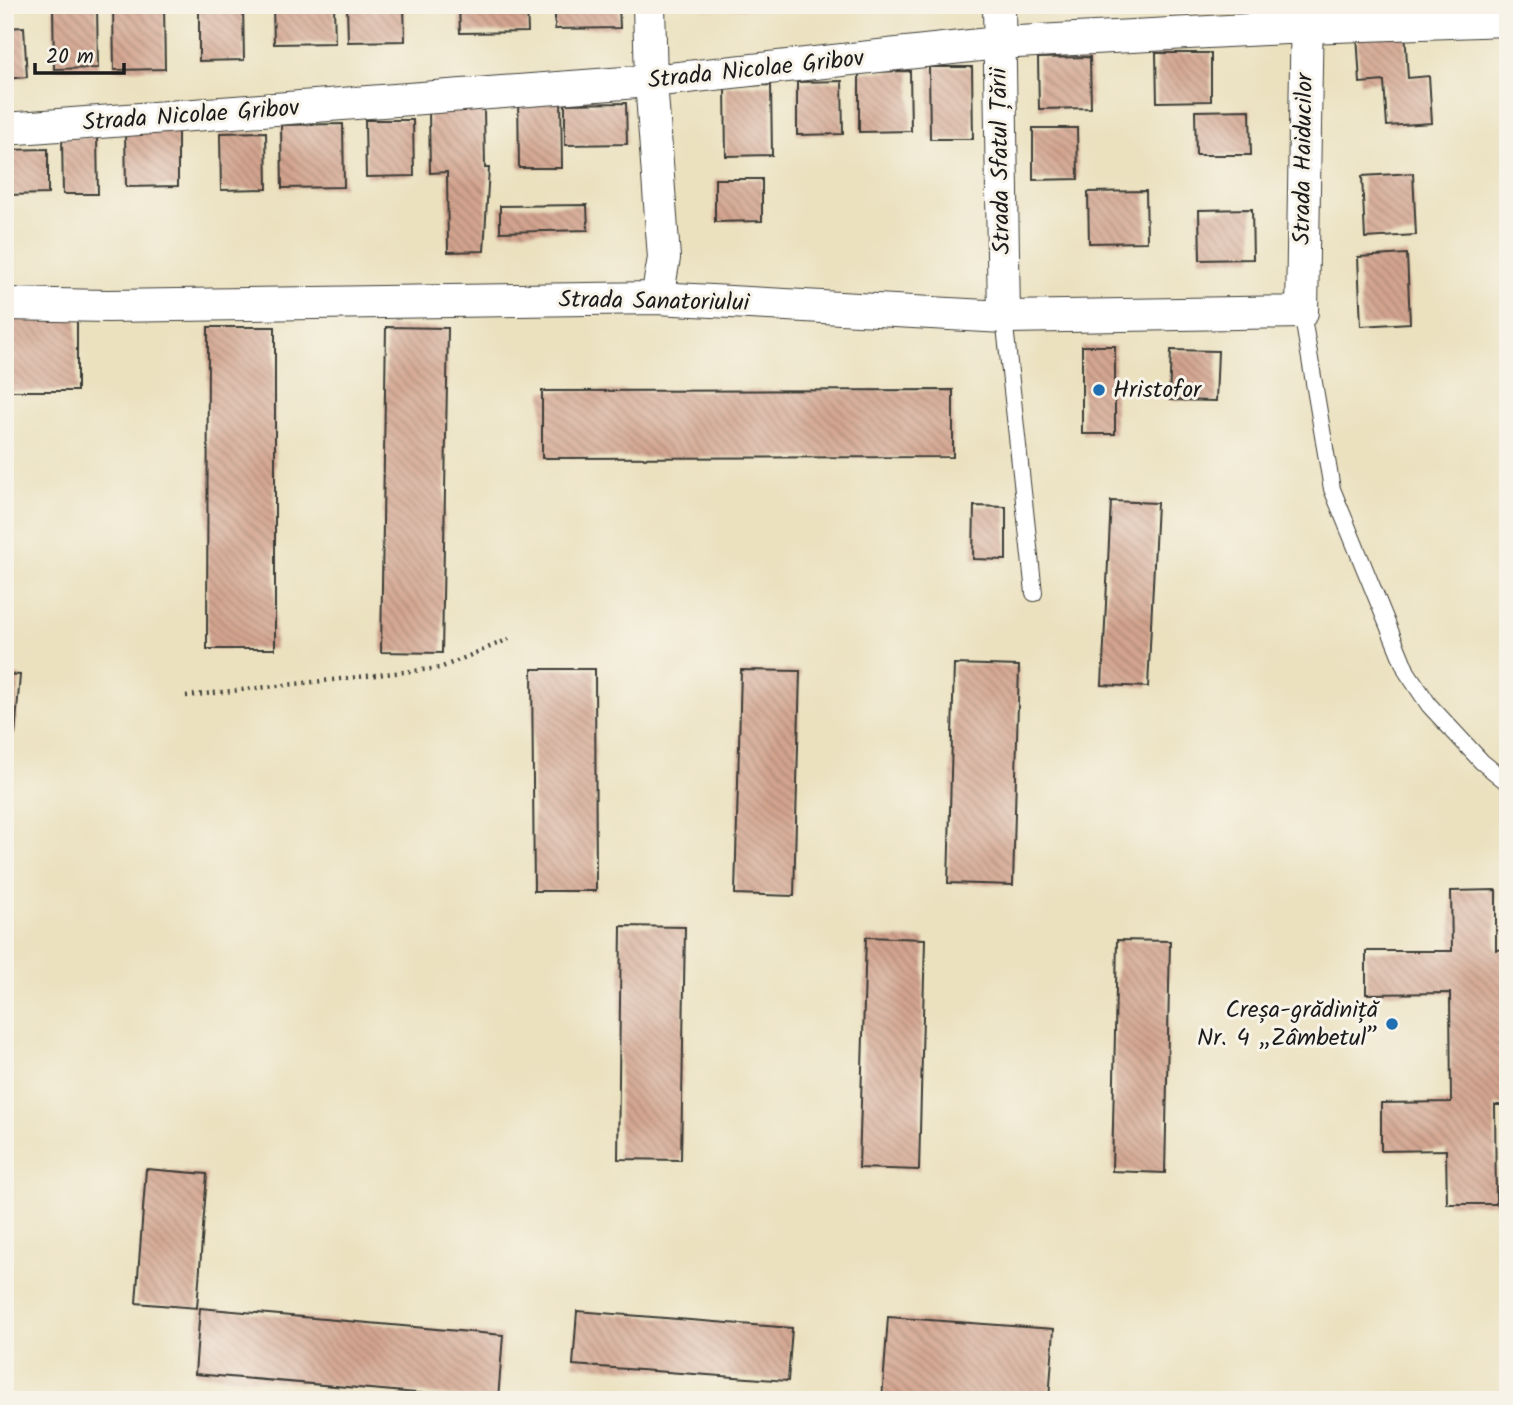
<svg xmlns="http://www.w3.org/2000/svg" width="1513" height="1405" font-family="Kalam,sans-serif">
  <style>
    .building { fill: url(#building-back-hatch) }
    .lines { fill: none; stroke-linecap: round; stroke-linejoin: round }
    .lane-casing { stroke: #3b3a34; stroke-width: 18 }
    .street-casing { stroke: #3b3a34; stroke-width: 34 }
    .path { stroke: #3b3a34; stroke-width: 4.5; stroke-dasharray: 2 5; stroke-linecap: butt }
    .lane { stroke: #fff; stroke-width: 16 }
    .street { stroke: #fff; stroke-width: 32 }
    .poi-dot { fill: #1f6fb2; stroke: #f7f3e8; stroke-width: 2.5 }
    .labels { text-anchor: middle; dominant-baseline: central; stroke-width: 6; stroke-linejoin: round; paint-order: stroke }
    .street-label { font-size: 24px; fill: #1c1c1c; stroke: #f7f3e8 }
    .poi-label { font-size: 24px; fill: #1c1c1c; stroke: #f7f3e8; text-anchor: start }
  </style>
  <defs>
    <pattern id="building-back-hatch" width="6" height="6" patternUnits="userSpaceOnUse" patternTransform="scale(1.75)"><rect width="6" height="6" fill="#d3a48f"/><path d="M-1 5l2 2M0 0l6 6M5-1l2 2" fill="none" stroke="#aa8574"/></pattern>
  </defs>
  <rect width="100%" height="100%" fill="#f7f3e8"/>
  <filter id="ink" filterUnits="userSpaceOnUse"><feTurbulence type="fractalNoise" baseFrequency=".0143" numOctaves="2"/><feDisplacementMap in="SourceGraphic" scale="14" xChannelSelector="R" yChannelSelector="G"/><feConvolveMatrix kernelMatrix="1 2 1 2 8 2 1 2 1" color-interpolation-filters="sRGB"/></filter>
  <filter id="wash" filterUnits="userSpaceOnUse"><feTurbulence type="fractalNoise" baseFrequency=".00686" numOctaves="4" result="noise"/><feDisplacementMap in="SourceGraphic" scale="28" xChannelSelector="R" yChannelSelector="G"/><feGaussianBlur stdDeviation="1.57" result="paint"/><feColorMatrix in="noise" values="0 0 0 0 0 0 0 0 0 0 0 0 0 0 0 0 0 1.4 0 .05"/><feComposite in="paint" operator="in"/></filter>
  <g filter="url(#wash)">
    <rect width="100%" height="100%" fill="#ebe1bf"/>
    <g id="blocks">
      <path class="building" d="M53 5H97L98 68 54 69Z
        M113 5H164L165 69 114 70Z
        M199 5H243L244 60 199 61Z
        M273 5H334L335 43 274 44Z
        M347 5H404L405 41 348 42Z
        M459 5H527L528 32 460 33Z
        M555 5H619L620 28 555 29Z
        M704 5H770L771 9H704Z
        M24 27 27 77 5 79V28Z
        M1405 31 1408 78 1429 76 1432 123 1387 126 1384 81 1360 83 1357 34Z
        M1156 53H1211V101L1157 102Z
        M1090 57 1091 108 1039 109 1038 58Z
        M929 67H972L973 139H930Z
        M910 71 911 131 859 132V72Z
        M842 81 843 134 797 135V82Z
        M771 85 772 155 726 156 725 86Z
        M518 94H561L562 168H519Z
        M626 103 627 144 565 145V104Z
        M484 109 485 168H489L484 251 448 252 447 172 430 173 429 110Z
        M1250 110 1251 155H1196L1195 111Z
        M365 120H413L414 176 366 177Z
        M343 124 344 187 282 188 281 125Z
        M1033 128H1077L1078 179 1033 180Z
        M178 129V186L126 187 125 130Z
        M266 132 267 189 221 190 220 133Z
        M62 137H97L98 194H63Z
        M48 149V194L5 195V150Z
        M1413 173 1416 235 1365 238 1362 176Z
        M715 179H762V221L715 222Z
        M1146 191 1147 242 1089 243 1088 192Z
        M587 205 588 230 500 232V206Z
        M1252 209 1253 259 1200 260 1199 210Z
        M1407 254 1410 323 1361 326 1358 257Z
        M5 316H77V391H5Z
        M208 327H275V649H207Z
        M386 327 448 328 442 653 381 652Z
        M1082 346H1115V434H1082Z
        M1171 350 1218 351 1216 401 1169 400Z
        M953 390V457L542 458V391Z
        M1111 501 1157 503 1148 687 1102 685Z
        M974 506 1006 507V560L973 559Z
        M954 664 1019 666 1013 885 948 883Z
        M532 669H595L596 891H534Z
        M741 670 800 671 794 896 735 894Z
        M5 674 20 675 15 735 5 734Z
        M1496 890V950L1508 949V1105H1495L1496 1204H1447L1446 1150 1381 1151V1103L1451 1102 1450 993 1366 994V951H1452L1451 891Z
        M621 926 685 927 681 1160 618 1159Z
        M866 937 925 939 919 1170 859 1168Z
        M1117 940 1170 941 1165 1173 1112 1171Z
        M146 1169 207 1174 197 1308 136 1303Z
        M200 1308 503 1335 498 1400 195 1374Z
        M577 1311 792 1328 788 1381 573 1365Z
        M888 1317 1054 1329 1049 1400H882Z"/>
    </g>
  </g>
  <g filter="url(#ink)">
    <use href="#blocks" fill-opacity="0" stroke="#3b3a34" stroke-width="2"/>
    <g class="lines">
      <g class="lane-casing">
        <path id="lane" d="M1302 312 1332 489 1407 672 1429 705 1482 762 1503 779
          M1004 317 1034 593"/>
      </g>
      <g class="street-casing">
        <path id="street" d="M649 5 651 81 664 258 657 298
          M999 5 1004 317
          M5 129 651 81 998 43 1306 27 1508 20
          M5 304 108 306 657 298 1004 317 1302 312 1307 5"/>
      </g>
      <path class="path" d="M186 696 440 668 509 639
        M1505 801 1508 832"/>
      <use href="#lane" class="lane"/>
      <use href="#street" class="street"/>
    </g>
  </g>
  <g class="poi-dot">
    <circle cx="1099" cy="390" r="7"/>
    <circle cx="1392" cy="1024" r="7"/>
  </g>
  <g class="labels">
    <g class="street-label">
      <text transform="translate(756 70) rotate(-6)">Strada Nicolae Gribov</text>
      <text transform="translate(191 116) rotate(-4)">Strada Nicolae Gribov</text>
      <text transform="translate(1304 159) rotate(-89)">Strada Haiducilor</text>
      <text transform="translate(1001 161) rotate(-91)">Strada Sfatul Țării</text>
      <text transform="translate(654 302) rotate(1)">Strada Sanatoriului</text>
    </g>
    <g class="poi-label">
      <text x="1113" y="390">Hristofor</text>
      <text x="1378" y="1010" text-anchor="end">Creșa-grădiniță<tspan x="1378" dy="28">Nr. 4 „Zâmbetul”</tspan></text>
    </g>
  </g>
  <rect width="1513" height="1405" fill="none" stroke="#f7f3e8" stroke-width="28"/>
  <path d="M35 63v10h89v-10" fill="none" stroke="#1c1c1c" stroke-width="3.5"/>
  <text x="46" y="63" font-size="21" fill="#1c1c1c" stroke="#f7f3e8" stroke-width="5" paint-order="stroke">20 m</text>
</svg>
